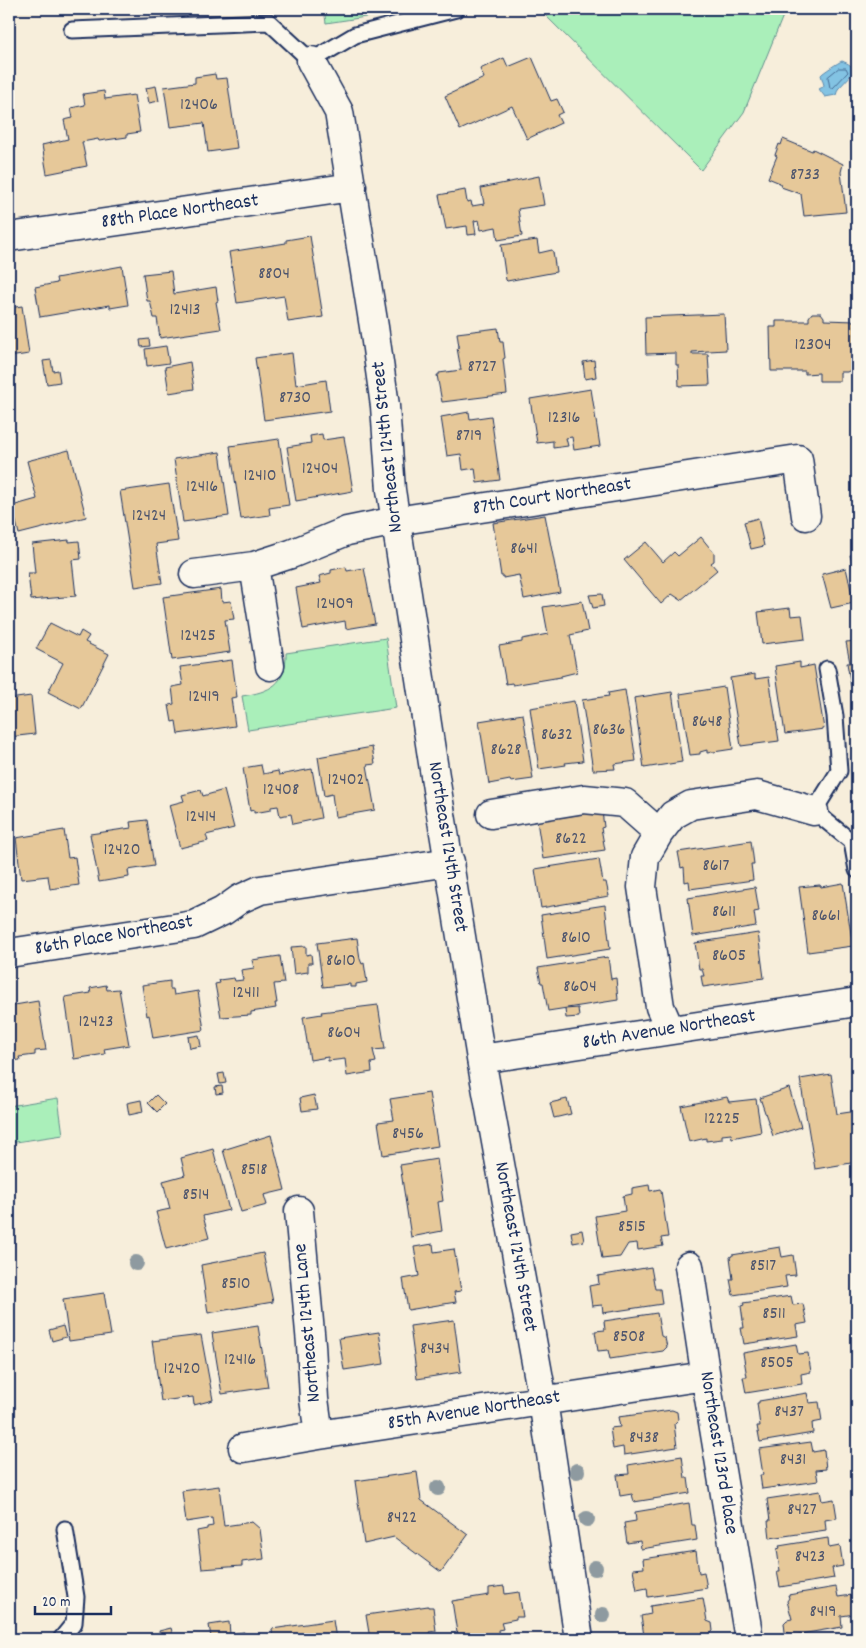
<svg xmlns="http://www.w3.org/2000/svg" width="866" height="1648" font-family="Dekko,sans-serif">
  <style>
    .green { fill: #aaefba; stroke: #628f8c }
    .water { fill: #83c3e3; stroke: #5988ae }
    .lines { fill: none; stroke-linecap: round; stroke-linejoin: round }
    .shore { stroke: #456a93; stroke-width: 1 }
    .building { fill: #e6c899; stroke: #1b2f5e }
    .service-casing { stroke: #1b2f5e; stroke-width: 19 }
    .minor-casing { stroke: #1b2f5e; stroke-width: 31 }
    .service { stroke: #fbf7ec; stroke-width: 15 }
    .minor { stroke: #fbf7ec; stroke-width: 28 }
    .tree { fill: #8e9aa0 }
    .labels { text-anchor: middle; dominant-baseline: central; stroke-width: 4.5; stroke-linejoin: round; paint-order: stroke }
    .number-label { font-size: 18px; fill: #4e556d }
    .street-label { font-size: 20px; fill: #1b2f5e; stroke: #fbf7ec }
  </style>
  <rect width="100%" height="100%" fill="#f7eedb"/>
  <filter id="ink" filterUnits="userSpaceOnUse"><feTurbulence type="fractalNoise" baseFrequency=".02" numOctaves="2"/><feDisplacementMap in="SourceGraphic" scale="10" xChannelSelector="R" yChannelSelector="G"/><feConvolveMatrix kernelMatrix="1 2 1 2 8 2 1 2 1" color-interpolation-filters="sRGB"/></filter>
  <g filter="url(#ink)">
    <path class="green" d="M324 9H419L326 23Z
      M539 9H788L785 11 744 112 701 170Z
      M386 638 396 708 248 730 242 696C270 692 287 684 286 653Z
      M58 1098 63 1135 9 1143V1106Z"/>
    <path class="water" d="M842 61C849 64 853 65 853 73L838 89 836 95 825 97 819 89 823 87 824 85 821 75C822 73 839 62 842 61Z"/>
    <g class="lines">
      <path class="shore" d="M839 68H846L848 72 833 88H830L828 77Z"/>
    </g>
    <path class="building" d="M532 57 551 101 557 99 563 112 557 115 561 123 527 139 512 106 460 130 445 96 484 78 480 69 504 58 508 67Z
      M215 74 216 79 227 78 237 148 208 152 204 123 170 127 164 87 195 83V77Z
      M156 86 159 101 149 103 146 88Z
      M104 91 105 99 134 95 140 132 127 134V137L99 141 98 139 82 142 87 166 47 174 42 145 68 139 64 120 73 118 71 108 85 105 83 94Z
      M783 139 812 151 813 149 843 164 841 172 846 212 804 216 801 194 781 187 780 183 768 178 777 156 775 155 779 144 781 145Z
      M539 176 544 205 518 209 522 236 498 240 496 227 481 230 479 220 474 221 476 234 468 235 467 226 446 229 439 195 465 190 467 202 471 201 472 206 484 204 481 188Z
      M310 236 323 317 288 322 284 296 237 303 229 252 286 243V240Z
      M537 240 539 253 552 250 553 252 556 272 507 281 506 280 501 245Z
      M122 266 128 305 110 308V305L40 317 35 287 57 283 56 278Z
      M171 271 174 294 216 287 218 301 216 302 221 329 160 338 157 318H154L150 301H147L143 274Z
      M22 306 29 354 9 357V308Z
      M812 313H821L824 317V320L855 321 856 363 853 369 847 372H840V381H819V373L805 374V371H771L770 327H776V321H809V317Z
      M724 314 726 350 692 352V354H708L710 385 679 386 678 365H676V353L646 354 645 317Z
      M498 328 500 342H503L505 358 503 359 507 394 442 402 437 375H439V373L461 370 457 348 459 347 457 333Z
      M149 339 150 346 141 347 140 340Z
      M166 346 169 363 147 366 145 349Z
      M292 353 296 385 326 380 330 411 264 420 255 358Z
      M51 360 53 371 58 370 60 382 47 384 43 361Z
      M594 360 596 377 585 379 583 362Z
      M190 362 194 389 169 393 165 367Z
      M591 389 600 446 574 450 572 437 566 438 568 446 553 448V441L537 443 530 399Z
      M469 412 470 419 491 416 500 480 477 483 475 468 463 470 461 454 447 456 441 417Z
      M322 434 323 440 344 437 353 491 296 501 287 447 311 443 310 436Z
      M279 439 289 505 269 508 270 515 241 519 230 446Z
      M69 450 86 517 19 534 12 506 37 499 27 461Z
      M220 452 229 516 183 522 174 459Z
      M169 484 178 541 156 544 162 583 135 587 120 491Z
      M545 515 560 592 524 599 519 575 503 578V576H501L493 523Z
      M758 518 764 546 751 549 744 522Z
      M701 537 714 553V561L711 563 717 570 681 600 672 594 661 604 624 560 646 542 663 562 674 552 678 556Z
      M69 540V542L79 541 81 559 72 560 76 596 31 600 28 573H35L32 544Z
      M857 554V587L850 555Z
      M346 567 347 571 364 568 375 624 346 629 345 621 303 629 296 588 321 583 319 576 331 573V570Z
      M846 568 854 603 831 608 822 574Z
      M221 589 222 602 231 601 234 619 225 620 230 652 172 660 163 597Z
      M602 594 604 606 593 608 589 595Z
      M582 601 588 631 570 635 577 672 561 676V677L513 685 512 683 506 684 499 646 522 642V639L548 634 543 607Z
      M790 608 791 616 802 615 805 639 762 644 758 612Z
      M50 623 78 637 81 631 89 636 85 642 109 654 81 709 48 692 63 663 36 649Z
      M857 641V685L851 686 847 663H850L846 642Z
      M232 660 237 697 231 698 235 726 178 734 176 721 172 722 169 705 174 704 172 687 183 685 180 667Z
      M800 662V668L814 665 824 729 785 734 775 666Z
      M755 674V679L769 677 779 741 741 746 730 678Z
      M724 687 733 749 707 753V750L700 752V754L690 755 680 694Z
      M625 690 636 761 614 764 615 769 593 770 582 700 609 696 608 693Z
      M672 692 682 762 644 768 634 698Z
      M31 696 35 734 9 737V699Z
      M574 701 583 761 565 763 566 765 539 769 530 708Z
      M523 714 533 779 511 782 510 780 489 784 479 721Z
      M372 747 375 764 367 765 375 810 335 817 332 794 324 796 318 757Z
      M261 765 263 774 278 771 279 775 312 769 321 818 293 824 291 814 280 816 278 806 271 807V810L254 813V810L250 811 243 768Z
      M201 790 203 796 224 790 234 828 206 835 208 841 180 848 169 805 184 801 182 795Z
      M602 811 604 827 601 828 605 850 543 859 537 821Z
      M147 820 154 866 128 870 129 877 99 882 90 834 131 828 130 822Z
      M64 830 68 858 75 857 79 885 50 889 48 876 21 879 16 838Z
      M751 841 754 864H751L753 880 690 889 689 881 685 882 684 867 681 868 678 852Z
      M599 859 603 882H606L609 896 541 908 535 869Z
      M843 883 853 946 808 952 799 887 820 885 821 887Z
      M755 887 759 911 754 912 756 926 693 936 688 898Z
      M605 905 610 949 547 959 541 915Z
      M758 933 764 978 703 987 701 976H704L702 969H699L695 943Z
      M357 938 360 959 362 964 364 963 367 982 356 984V987H350V984L323 987 317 943Z
      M306 946V955L311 954 312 963H308V972L294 974 291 947Z
      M280 956 284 983 274 984 277 1003H275L276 1008 251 1012V1015L221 1017 215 984 220 983 219 980 234 978 235 981 243 980 241 970 254 968 252 960Z
      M608 957 611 979 616 978 618 1000 548 1011 543 983H541L538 968Z
      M170 981V989H173L174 995 198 991 204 1030 153 1038 149 1015 147 1016 142 985Z
      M106 985 107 990 119 989 129 1045 104 1049 105 1054 74 1059 65 997 91 993 90 988Z
      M38 1001 46 1050 35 1051V1055L19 1057 20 1060 9 1061V1019H11L9 1006Z
      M378 1005 385 1049 373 1050 376 1062 371 1063 372 1072 347 1076 345 1059 328 1061V1057L310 1060 303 1017 322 1014 321 1012Z
      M578 1008 579 1017 566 1018 565 1009Z
      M199 1035 201 1046 190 1048 188 1037Z
      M224 1073 226 1083 220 1084 218 1074Z
      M831 1074 837 1114 857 1111V1162L815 1169 800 1079Z
      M222 1086 223 1093 216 1094 215 1087Z
      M789 1088 801 1127 773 1136 760 1098Z
      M429 1093 438 1146 383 1155 378 1122 394 1120 390 1099Z
      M156 1095 165 1104 157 1112 148 1103Z
      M314 1095 317 1109 302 1111 300 1098Z
      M727 1097 729 1102 756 1099 761 1132 732 1138 731 1134 722 1135V1139L706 1141V1138L689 1142 681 1106Z
      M567 1099 571 1114 554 1118 550 1103Z
      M141 1100 143 1112 129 1115 127 1103Z
      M271 1135 285 1190 264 1195 267 1205 241 1212 223 1150Z
      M213 1149 229 1210 203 1216 209 1238 166 1249 156 1212 170 1209 163 1181 185 1175 181 1158Z
      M437 1159 443 1201 438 1202 442 1231 411 1237 400 1165Z
      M649 1185 650 1191 660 1189 661 1191 668 1237 661 1238 663 1246 638 1250 637 1243 628 1244 620 1257 602 1259 595 1216 625 1211 623 1196 632 1194V1188Z
      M582 1230 584 1241 573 1243 571 1232Z
      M433 1244 434 1252 454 1249 461 1291 454 1292 456 1302 408 1310 403 1279 419 1276 414 1247Z
      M780 1247 782 1257 793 1255 796 1275 785 1276 787 1287 733 1295 730 1279H733L730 1257 732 1256V1255Z
      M263 1253 273 1302 208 1313 201 1265Z
      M651 1267 655 1289H660L662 1304 603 1313 602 1305 592 1306 589 1286 599 1284 598 1276Z
      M104 1293 111 1335 69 1341 63 1299Z
      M791 1296 793 1305 803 1304 807 1323 796 1325 798 1336 744 1344 741 1328H744L741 1306 744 1305 743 1303Z
      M657 1313 661 1336 665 1338 667 1347 663 1351 610 1359 608 1350 598 1351 595 1331 605 1330 604 1321Z
      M454 1320 461 1372 417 1379 410 1326Z
      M63 1326 66 1337 52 1341 49 1330Z
      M258 1326 268 1387 222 1394 212 1333Z
      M379 1332 384 1364 344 1370 339 1338Z
      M201 1335 213 1400 194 1405 193 1397 161 1401 152 1341Z
      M796 1344 798 1354 808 1353 811 1372 801 1374 802 1384 746 1393 743 1377H747L743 1353Z
      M807 1393 809 1403 819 1402 822 1421 812 1423 813 1433 760 1442 757 1426H760L757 1403H759V1401Z
      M672 1410 677 1412 678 1420 674 1424 677 1447 624 1455 623 1447 613 1449 610 1428 620 1427 618 1417Z
      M811 1442 813 1452 824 1450 826 1469 816 1470 818 1481 762 1489 760 1475H763L759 1449Z
      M682 1456 685 1478H688L690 1493 634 1502 632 1494 620 1496 617 1475 629 1474 628 1465Z
      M417 1472 421 1500 468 1535 441 1572 394 1537 364 1544 355 1481Z
      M219 1486 224 1526 252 1522 260 1529 264 1559 242 1562V1566L202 1569 197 1531 207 1529V1527L213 1526 212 1518 186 1522 182 1491Z
      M820 1491 822 1501 834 1499 837 1518 825 1520 826 1530 770 1538 768 1521H770L767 1499Z
      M689 1503 692 1525H695L697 1540 641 1549 640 1541 627 1543 624 1523 636 1521 635 1512Z
      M828 1538 829 1548 840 1546 843 1566 832 1568 834 1578 780 1587 777 1571H780L777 1549 780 1548 779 1546Z
      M696 1551 699 1573 704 1572 707 1588 648 1597 647 1588 637 1590 633 1569 644 1568 643 1559Z
      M504 1586 505 1594 519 1592 523 1617H516V1619L501 1622 503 1629 498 1630 499 1639H458L452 1601 489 1595V1588Z
      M836 1587 838 1597 852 1595 855 1614 841 1616 842 1627 795 1635 785 1632 784 1623 787 1620 792 1619 787 1601 789 1598 788 1595Z
      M703 1598 707 1621 712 1623 713 1631 709 1635 685 1639H655V1634L644 1636 641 1616 651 1614 650 1606Z
      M428 1606V1607H433L436 1631 429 1632 430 1634 416 1635V1639H370L366 1615Z
      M333 1620 336 1639H273L272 1629Z
      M229 1622 230 1634 244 1632 245 1636 259 1634V1639H198L211 1637 209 1625Z
      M171 1628 174 1639H161L159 1631Z"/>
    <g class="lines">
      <g class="service-casing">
        <path id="service" d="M72 30 269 22 311 61 355 35 456 9
          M827 669 835 716 839 771 814 811 852 842 857 870
          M61 1639 74 1623 76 1597 65 1529"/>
      </g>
      <g class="minor-casing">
        <path id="minor" d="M311 61 339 112 374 327 385 406 391 490 439 802 481 1059 543 1401 579 1639
          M9 237 352 187
          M254 566 270 666
          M194 574 254 566 291 554 347 531 396 521 798 459 806 516
          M491 814 584 799 625 803 659 833
          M9 953 194 925 223 911 240 899 260 890 450 862
          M670 1030 660 1007 642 887 645 857 659 833 673 815 691 805 757 795 814 811
          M481 1059 857 1002
          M299 1211 311 1344 314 1399 319 1435
          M689 1266 709 1398 749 1639
          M243 1448 319 1435 705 1376"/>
      </g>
      <use href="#service" class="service"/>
      <use href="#minor" class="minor"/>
    </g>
    <g class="tree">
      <circle cx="136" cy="1263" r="8"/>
      <circle cx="577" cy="1471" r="8"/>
      <circle cx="438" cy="1488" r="8"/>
      <circle cx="587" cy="1519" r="8"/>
      <circle cx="595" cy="1568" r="8"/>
      <circle cx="603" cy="1615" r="8"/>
    </g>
  </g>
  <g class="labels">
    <g class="number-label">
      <text x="199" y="105">12406</text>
      <text x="805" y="175">8733</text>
      <text x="274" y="274">8804</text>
      <text x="185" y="310">12413</text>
      <text x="813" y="345">12304</text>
      <text x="482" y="367">8727</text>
      <text x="295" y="398">8730</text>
      <text x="564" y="418">12316</text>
      <text x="469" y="436">8719</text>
      <text x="320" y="469">12404</text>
      <text x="260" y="476">12410</text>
      <text x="202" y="487">12416</text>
      <text x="149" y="516">12424</text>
      <text x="524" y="549">8641</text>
      <text x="335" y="604">12409</text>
      <text x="198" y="636">12425</text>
      <text x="204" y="697">12419</text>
      <text x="707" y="722">8648</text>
      <text x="609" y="730">8636</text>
      <text x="557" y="735">8632</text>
      <text x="506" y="750">8628</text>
      <text x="346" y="780">12402</text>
      <text x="281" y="790">12408</text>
      <text x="201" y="817">12414</text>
      <text x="571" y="839">8622</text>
      <text x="122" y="850">12420</text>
      <text x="716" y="866">8617</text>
      <text x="724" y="912">8611</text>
      <text x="826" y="916">8661</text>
      <text x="576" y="938">8610</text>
      <text x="729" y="956">8605</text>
      <text x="341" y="961">8610</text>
      <text x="580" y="987">8604</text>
      <text x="246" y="993">12411</text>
      <text x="96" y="1022">12423</text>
      <text x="344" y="1033">8604</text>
      <text x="722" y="1119">12225</text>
      <text x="408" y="1134">8456</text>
      <text x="254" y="1170">8518</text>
      <text x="196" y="1195">8514</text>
      <text x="632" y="1227">8515</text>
      <text x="763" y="1266">8517</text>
      <text x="236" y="1284">8510</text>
      <text x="774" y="1314">8511</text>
      <text x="629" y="1337">8508</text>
      <text x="435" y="1349">8434</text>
      <text x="240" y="1360">12416</text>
      <text x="777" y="1363">8505</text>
      <text x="182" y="1369">12420</text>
      <text x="789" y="1412">8437</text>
      <text x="644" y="1438">8438</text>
      <text x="793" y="1460">8431</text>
      <text x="802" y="1510">8427</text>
      <text x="402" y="1518">8422</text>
      <text x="810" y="1557">8423</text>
      <text x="823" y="1612">8419</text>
    </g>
    <g class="street-label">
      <text transform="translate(180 212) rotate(-8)">88th Place Northeast</text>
      <text transform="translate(388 447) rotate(-96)">Northeast 124th Street</text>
      <text transform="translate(552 497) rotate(-9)">87th Court Northeast</text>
      <text transform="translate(447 847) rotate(81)">Northeast 124th Street</text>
      <text transform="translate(114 936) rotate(-10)">86th Place Northeast</text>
      <text transform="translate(669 1030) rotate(-9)">86th Avenue Northeast</text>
      <text transform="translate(515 1247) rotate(80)">Northeast 124th Street</text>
      <text transform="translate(308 1323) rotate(-95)">Northeast 124th Lane</text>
      <text transform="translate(474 1411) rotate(-9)">85th Avenue Northeast</text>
      <text transform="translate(718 1453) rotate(81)">Northeast 123rd Place</text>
    </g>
  </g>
  <rect width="866" height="1648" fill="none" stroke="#fbf7ec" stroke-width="30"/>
  <rect x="15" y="15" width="836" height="1618" fill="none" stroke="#1b2f5e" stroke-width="2" filter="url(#ink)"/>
  <path d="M35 1606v8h76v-8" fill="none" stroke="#1b2f5e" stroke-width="2.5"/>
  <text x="42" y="1606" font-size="15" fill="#1b2f5e" stroke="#fbf7ec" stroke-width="4" paint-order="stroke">20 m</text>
</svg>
